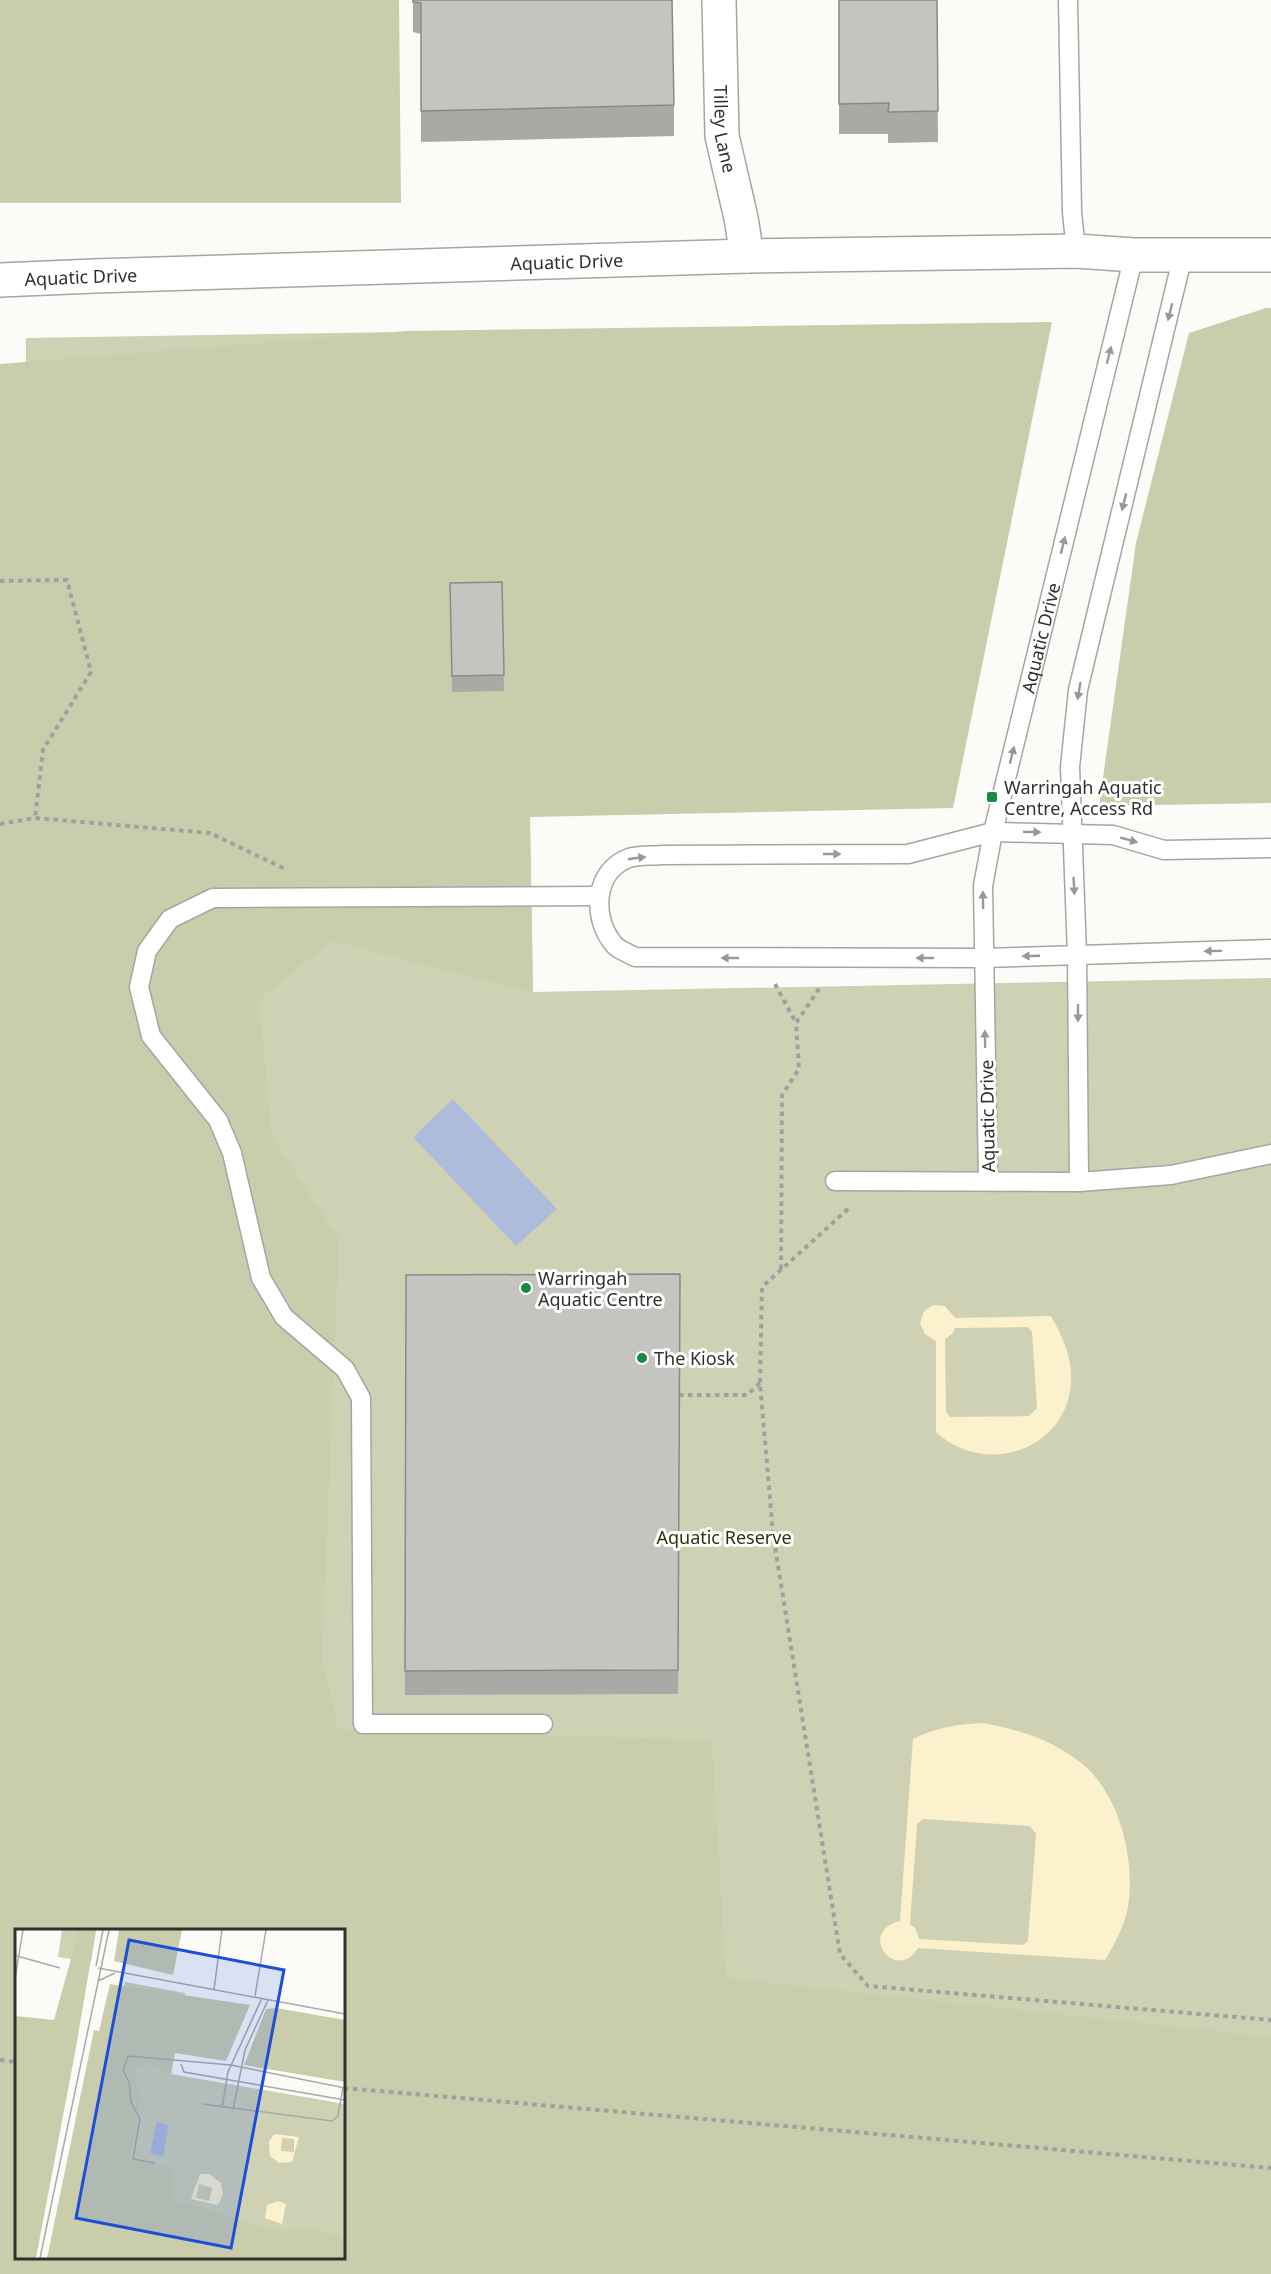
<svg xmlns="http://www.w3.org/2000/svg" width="1271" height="2274" font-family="'Noto Sans',sans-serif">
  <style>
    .green { fill: #ced1b4 }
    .forest { fill: #cacdac; fill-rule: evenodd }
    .sand { fill: #fbf1cc; fill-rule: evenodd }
    .water { fill: #adbcda }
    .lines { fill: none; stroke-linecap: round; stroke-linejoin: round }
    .service-casing { stroke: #a6a5a2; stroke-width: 21 }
    .minor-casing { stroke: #a6a5a2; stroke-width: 36 }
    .path { stroke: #a1a09e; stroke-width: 4; stroke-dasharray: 4.5 4.5; stroke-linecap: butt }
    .service { stroke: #fff; stroke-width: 18 }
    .minor { stroke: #fff; stroke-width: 33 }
    .wall { fill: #a9a9a6 }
    .building { fill: #c5c4c1; stroke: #8a8987; stroke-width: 1.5 }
    .oneway { fill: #989897 }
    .poi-dot { fill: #158b45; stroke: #fff; stroke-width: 2 }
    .labels { text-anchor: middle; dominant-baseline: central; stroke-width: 6; stroke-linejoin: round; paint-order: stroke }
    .street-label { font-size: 18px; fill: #30302f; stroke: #fff }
    .poi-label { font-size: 18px; fill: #30302f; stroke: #fff; text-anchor: start }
    .park-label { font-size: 18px; fill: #313208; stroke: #fff }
    .inset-road { fill: none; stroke: #aaaaa8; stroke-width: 1.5 }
    .view { fill: #1d4ed8; fill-opacity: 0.15; stroke: #1d4ed8; stroke-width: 3 }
    .inset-edge { fill: none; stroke: #30302f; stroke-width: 3 }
  </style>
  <rect width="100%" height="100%" fill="#fcfbf8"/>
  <path class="green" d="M521 330 533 992 1271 978V2157L344 1930H25L26 338Z"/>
  <path class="forest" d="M0 0H399L401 203H0Z
    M1266 308H1271V803L1099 806 1136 543 1189 333Z
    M1052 322 953 808 530 817 533 992 332 941 259 1000 272 1137 339 1238 322 1657 338 1729 712 1740 726 1978 1271 2037V2274H0V364L407 331ZM16 1930H344V2258H16Z"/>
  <path class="sand" d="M933 1305 945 1306 955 1318 1051 1316C1064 1339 1075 1364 1070 1391 1059 1455 980 1474 936 1432V1341L925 1334 920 1323 924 1311ZM1028 1327 1032 1332 1037 1408 1029 1416 950 1417 946 1412 945 1339 952 1334 955 1328Z
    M984 1723C1018 1730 1044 1737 1073 1757 1117 1785 1134 1852 1129 1900 1127 1921 1116 1942 1105 1960L918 1948C896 1984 856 1932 900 1921L913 1739C937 1727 958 1724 984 1723ZM923 1819 1030 1826 1036 1834 1028 1941 1023 1945 919 1939 916 1929 910 1924 917 1824Z"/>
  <path class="water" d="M453 1099 557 1209 516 1246 413 1137Z"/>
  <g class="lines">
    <g class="service-casing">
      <g id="service">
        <path d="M1068 0 1072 212 1076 251"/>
        <path d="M1271 848 1164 850 1113 835 993 832 908 854 662 855C652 856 638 855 629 858 594 871 592 916 612 942 616 949 628 953 635 957L984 958 1271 949"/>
        <path d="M835 1181 1079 1182 1171 1175 1271 1154"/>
        <path id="s1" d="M988 1181 983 886 993 832 1134 255"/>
        <path d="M1079 1182 1077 954 1070 767 1078 690 1183 255"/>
        <path d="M543 1724H363L361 1398 345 1369 284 1317 261 1278 232 1153 218 1120 151 1036 139 987 147 951 170 919 213 898 598 896"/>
      </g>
    </g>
    <g class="minor-casing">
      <g id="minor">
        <path id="s2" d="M719 0 722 136 741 218 747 256"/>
        <path id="s3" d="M0 280 94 276 747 256 1076 251 1134 255H1271"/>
      </g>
    </g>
    <path class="path" d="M0 581 67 580 91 672 43 750 35 818
      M0 824 35 818 210 833 285 869
      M775 984 796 1023
      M848 1209 762 1287 760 1383 773 1534 840 1954 868 1986 1271 2020
      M781 1269 782 1095 799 1069 796 1023 821 986
      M679 1395H747L760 1383
      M0 2060 16 2062
      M344 2088 1271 2168"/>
    <use href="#service" class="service"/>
    <use href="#minor" class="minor"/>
  </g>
  <path class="wall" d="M413 0 674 105V136L421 142V34L413 32Z
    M839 0H937L938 142 888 143V134H839Z
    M502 582 504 691 452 692 450 583Z
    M680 1274 678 1694 405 1695 406 1275Z"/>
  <path class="building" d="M413 0H672L674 105 421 111V3L413 2Z
    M839 0H937L938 111 888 112 889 103 839 104Z
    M502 582 504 675 452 676 450 583Z
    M680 1274 678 1670 405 1671 406 1275Z"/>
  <defs><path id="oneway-solid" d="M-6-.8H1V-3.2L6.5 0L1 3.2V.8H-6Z" transform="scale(1.5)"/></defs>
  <g class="oneway">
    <use href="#oneway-solid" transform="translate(1170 312) rotate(104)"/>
    <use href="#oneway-solid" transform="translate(1109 355) rotate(-76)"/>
    <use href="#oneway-solid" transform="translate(1124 502) rotate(104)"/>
    <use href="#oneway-solid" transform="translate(1063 545) rotate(-76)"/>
    <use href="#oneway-solid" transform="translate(1079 691) rotate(100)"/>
    <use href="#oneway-solid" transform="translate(1012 755) rotate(-76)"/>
    <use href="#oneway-solid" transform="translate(1032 832) rotate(1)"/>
    <use href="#oneway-solid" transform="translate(1129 840) rotate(16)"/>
    <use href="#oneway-solid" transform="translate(832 854)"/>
    <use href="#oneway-solid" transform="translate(637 858) rotate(-8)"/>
    <use href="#oneway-solid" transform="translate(1074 886) rotate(87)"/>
    <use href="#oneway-solid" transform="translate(983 900) rotate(-91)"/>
    <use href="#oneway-solid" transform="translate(1213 951) rotate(179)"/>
    <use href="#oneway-solid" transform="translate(1031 956) rotate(178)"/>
    <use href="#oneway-solid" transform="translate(730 958) rotate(-180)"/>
    <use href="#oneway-solid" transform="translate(925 958) rotate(-180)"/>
    <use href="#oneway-solid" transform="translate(1078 1013) rotate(90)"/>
    <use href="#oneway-solid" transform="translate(985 1039) rotate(-91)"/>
  </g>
  <g class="poi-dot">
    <rect x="986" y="791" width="12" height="12" rx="3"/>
    <circle cx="526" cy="1288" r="6"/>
    <circle cx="642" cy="1358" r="6"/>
  </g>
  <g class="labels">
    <g class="street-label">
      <text stroke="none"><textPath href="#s2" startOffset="129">Tilley Lane</textPath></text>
      <text stroke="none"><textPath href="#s3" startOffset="567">Aquatic Drive</textPath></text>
      <text stroke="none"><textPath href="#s3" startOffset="81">Aquatic Drive</textPath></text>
      <text stroke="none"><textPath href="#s1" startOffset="550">Aquatic Drive</textPath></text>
      <text transform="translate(987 1116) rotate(-91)">Aquatic Drive</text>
    </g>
    <g class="poi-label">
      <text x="1004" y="787">Warringah Aquatic<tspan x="1004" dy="21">Centre, Access Rd</tspan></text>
      <text x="538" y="1278">Warringah<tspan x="538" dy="21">Aquatic Centre</tspan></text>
      <text x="654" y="1358">The Kiosk</text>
    </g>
    <g class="park-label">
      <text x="724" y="1537">Aquatic Reserve</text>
    </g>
  </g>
  <g transform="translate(15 1929)">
    <rect width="330" height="330" fill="#fcfbf8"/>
    <path d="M47 1H81L76 33 43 28ZM110 53 170 64 156 145 330 175V329L69 263Z" fill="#ced1b4"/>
    <path d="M64 1H81L60 124 21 329H0V87L39 91ZM104 1H167L158 46 99 32ZM95 55 235 76 211 132 160 124 156 145 133 134 122 139 121 156 126 170 115 230 160 240 156 270 262 302 299 301 330 307V329H32L79 101 84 102ZM261 79 330 91V153L229 136 251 80Z" fill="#cacdac"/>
    <path d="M259 205 284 208 277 233 264 234 255 227 254 213ZM267 209 279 210V223L266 222ZM185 245H194L206 254 208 265 203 276 176 270ZM184 255 197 259 194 272 181 269ZM263 272 271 275 267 295 250 289 252 276Z" fill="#fbf1cc" fill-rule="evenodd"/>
    <path d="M142 193 154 196 148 227 135 224Z" fill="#adbcda"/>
    <path class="inset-road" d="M2 27 45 39M81 37 88 1M83 39 330 85M0 50 8 1M83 52 100 44M199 60 207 1M240 67 251 1M166 135 169 143 330 171M188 175 317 192 323 187 328 158M207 179 213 143 247 69M218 181 230 121 253 71M140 234 118 230 125 190 116 173 114 153 108 141 113 127 216 136 330 159M25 329 94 1"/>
    <path class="view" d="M114 11 269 41 216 319 61 289Z"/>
    <rect width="330" height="330" class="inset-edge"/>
  </g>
</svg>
